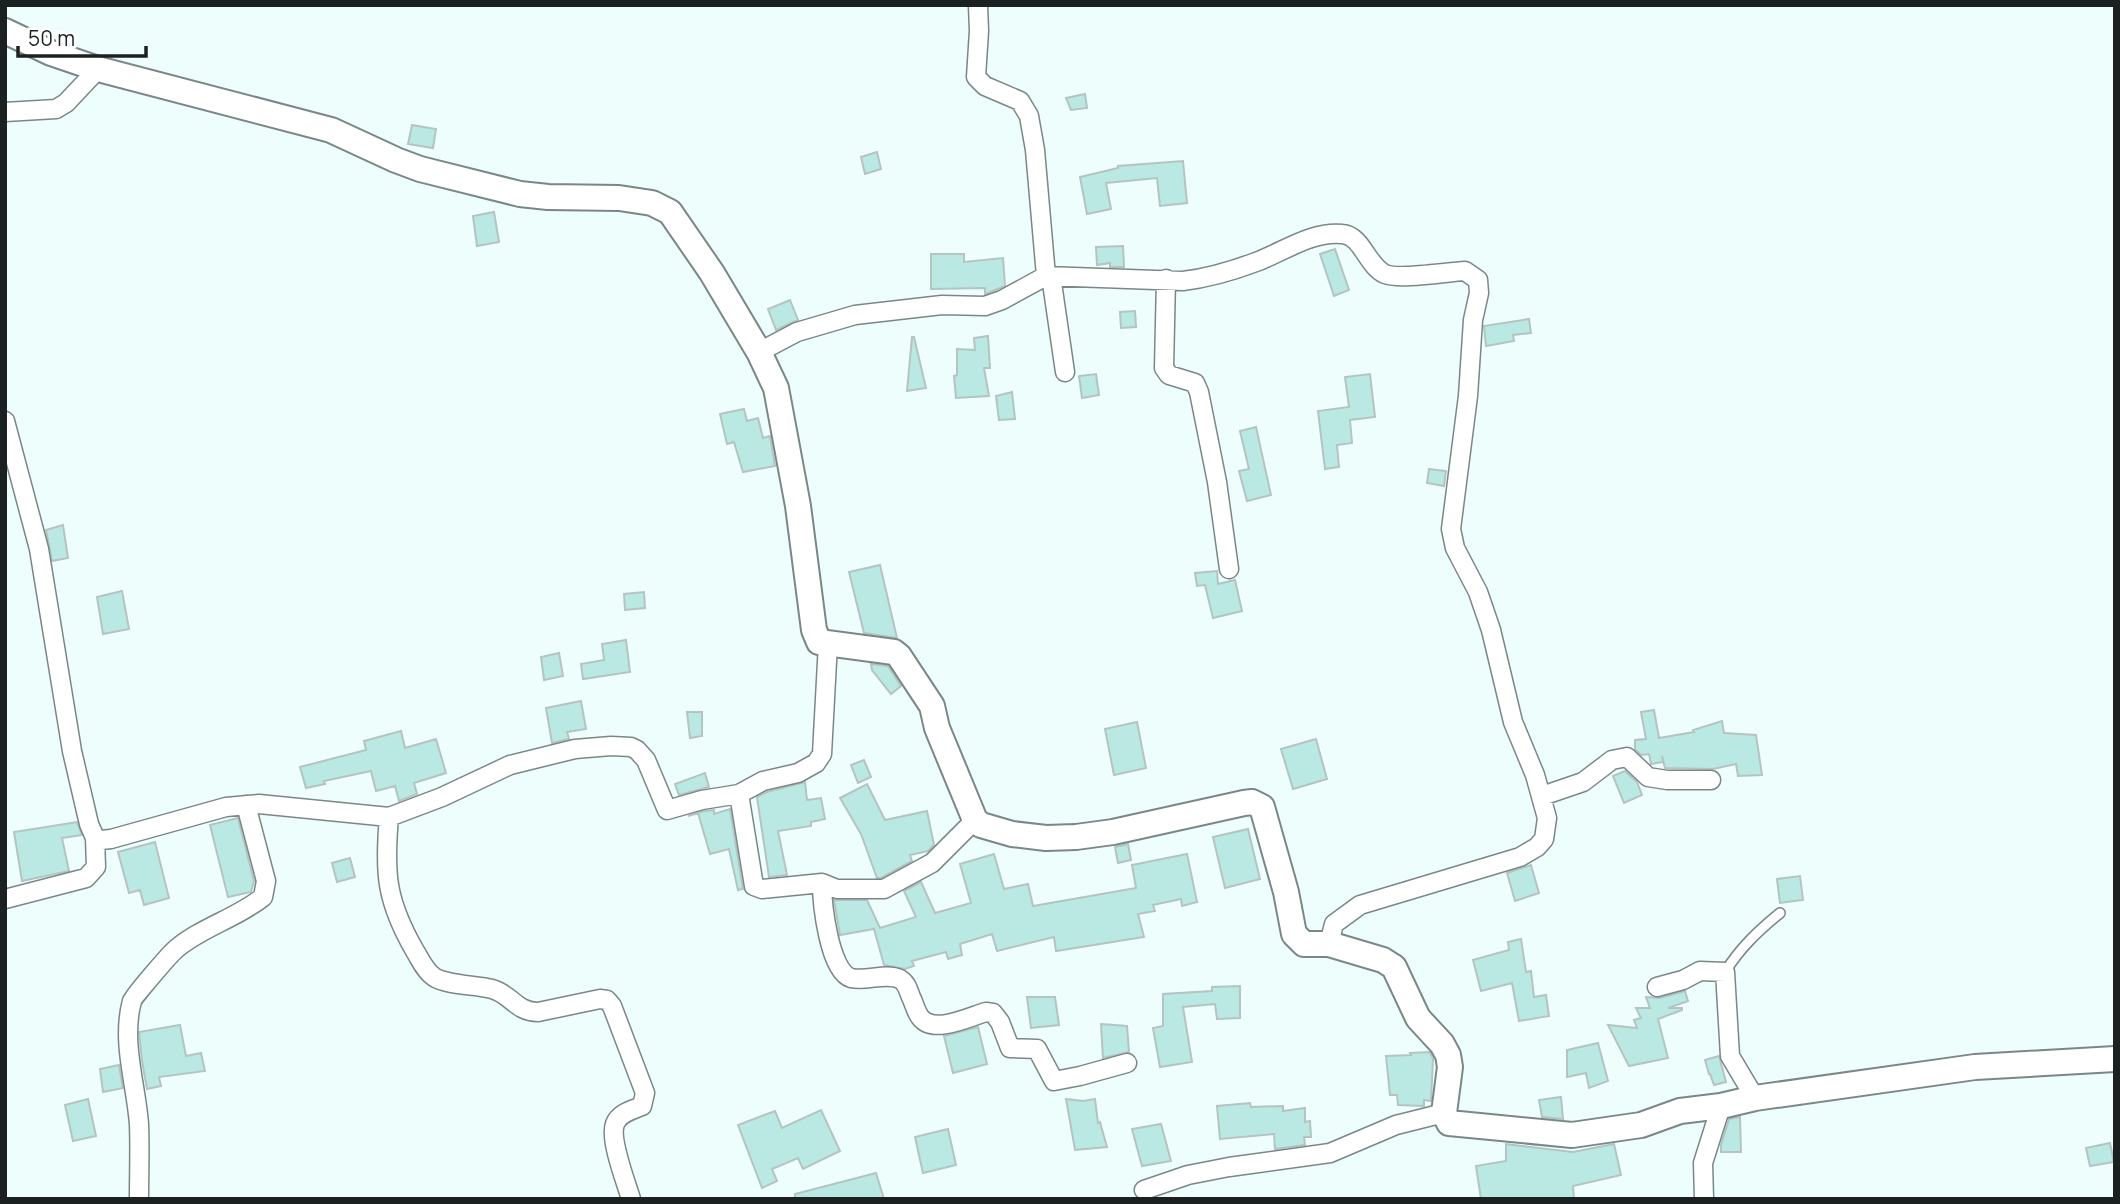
<svg xmlns="http://www.w3.org/2000/svg" width="2120" height="1204" font-family="Manrope,sans-serif">
  <style>
    .building { fill: #bae9e3; stroke: #b4c4c2; stroke-width: 2 }
    .lines { fill: none; stroke-linecap: round; stroke-linejoin: round }
    .lane-casing { stroke: #798886; stroke-width: 12 }
    .street-casing { stroke: #798886; stroke-width: 21 }
    .secondary-casing { stroke: #798886; stroke-width: 28 }
    .lane { stroke: #fff; stroke-width: 9 }
    .street { stroke: #fff; stroke-width: 18 }
    .secondary { stroke: #fff; stroke-width: 24 }
  </style>
  <rect width="100%" height="100%" fill="#edfefc"/>
  <path class="building" d="M1085 94 1087 108 1071 110 1066 98Z
    M412 125 436 129 433 148 408 144Z
    M877 152 881 169 865 174 861 157Z
    M1183 161 1187 203 1160 206 1157 178 1106 183 1111 209 1087 214 1080 177 1118 168V166Z
    M494 212 499 242 477 246 473 216Z
    M1123 246 1124 267H1110V263L1097 265 1096 247Z
    M1335 249 1349 290 1334 296 1320 254Z
    M931 254H964V262L1003 258 1005 286 985 294V288L931 289Z
    M790 300 798 320 776 330 768 309Z
    M1135 311 1136 327 1121 328 1120 312Z
    M1529 319 1531 333 1513 335 1514 341 1486 346 1484 326Z
    M988 336 990 368H984L989 396 956 398 954 376 957 375V349L975 350 974 338Z
    M912 337H914L926 388 907 391Z
    M1096 374 1099 395 1082 398 1079 376Z
    M1370 374 1375 417 1350 420 1352 443 1337 445 1339 467 1325 469 1318 411 1349 407 1345 377Z
    M1012 392 1015 419 999 420 996 396Z
    M744 409 747 421 758 418 763 438 770 436 775 466 743 472 734 442 727 444 720 414Z
    M1256 427 1271 495 1247 501 1239 471 1249 469 1240 431Z
    M1429 469 1446 471 1444 486 1427 483Z
    M63 525 68 558 52 561 46 530Z
    M880 565 897 638 864 633 849 572Z
    M1217 571 1218 584 1235 580 1242 611 1213 618 1205 585 1197 586 1195 573Z
    M122 591 129 629 103 634 97 597Z
    M644 592 645 608 625 610 624 594Z
    M626 640 630 672 583 679 581 664 604 660 602 644Z
    M559 653 563 676 544 680 541 657Z
    M871 664 888 666 901 686 891 694 872 670Z
    M581 701 586 729 567 732 569 739 552 743 546 708Z
    M1654 710 1659 738 1694 732 1693 730 1722 721 1724 733 1756 735 1762 775 1738 776 1736 764 1713 769 1665 768 1662 756 1663 762 1651 764 1649 754 1641 755 1635 749V740L1646 739 1641 712Z
    M687 712H702V736L690 738Z
    M1137 722 1146 768 1114 775 1105 729Z
    M401 731 405 748 436 739 446 773 414 783 417 794 399 801 395 786 376 791 371 771 324 781 325 784 306 788 300 767 366 750 364 741Z
    M1316 739 1327 779 1293 789 1281 749Z
    M864 760 871 777 858 783 851 765Z
    M1625 771 1637 782 1642 795 1624 803 1613 776Z
    M705 773 709 787 679 795 675 784Z
    M805 782 807 800 821 798 825 819 811 822V826L778 831 787 875 769 877 757 797 767 792Z
    M867 784 885 820 927 811 934 845 928 851 910 855 912 861 881 878H877L861 834 840 798Z
    M730 809 743 889 738 890 729 849 710 854 698 813 688 816 704 811 714 810V814Z
    M238 818 254 881 251 892 228 897 210 825Z
    M77 822 82 835 62 838 69 871 22 881 14 832Z
    M1248 829 1260 879 1225 888 1213 837Z
    M155 842 169 898 144 905 140 890 129 893 118 852Z
    M1128 844 1131 860 1118 863 1115 847Z
    M994 854 1004 889 1028 884 1033 906 1136 888 1132 865 1187 854 1197 902 1182 906 1181 899 1153 905 1155 911 1138 914 1144 937 1056 951 1054 937 997 951 992 934 960 944 962 955 948 959 946 952 912 961 914 966 905 969 884 965 874 929 840 935 834 900H867L880 928 916 917 904 891 921 882 935 913 971 903 960 864Z
    M350 858 355 877 337 882 332 863Z
    M1531 865 1539 893 1515 901 1507 873Z
    M1800 876 1803 900 1780 903 1777 879Z
    M1521 939 1526 972 1531 971 1534 997 1546 995 1549 1016 1519 1021 1512 983 1481 991 1473 960 1509 950 1508 942Z
    M1240 986V1018L1217 1019 1215 1004 1183 1007 1192 1062 1160 1067 1153 1028 1163 1026V994L1212 991V987Z
    M1685 991 1688 1001 1668 1008H1682V1010L1658 1019 1668 1058 1629 1066 1608 1025 1637 1028 1634 1020 1641 1018 1636 1008H1650L1646 997 1660 998Z
    M1027 997H1055L1059 1025 1031 1028Z
    M1101 1024 1127 1026 1129 1052 1103 1058Z
    M180 1025 186 1056 201 1053 205 1071 159 1077 161 1086 147 1089 142 1061 139 1032Z
    M978 1027 987 1064 953 1073 944 1036Z
    M1598 1043 1608 1081 1589 1088 1586 1073 1567 1077V1050Z
    M1410 1053 1430 1052 1433 1059 1431 1101 1424 1100V1106L1398 1105 1397 1095H1390L1386 1056 1411 1055Z
    M1719 1056 1726 1082 1714 1085 1710 1074H1709L1705 1060Z
    M119 1065 123 1088 103 1092 100 1069Z
    M1561 1097 1563 1119 1542 1117 1539 1100Z
    M88 1099 96 1136 73 1141 65 1105Z
    M1066 1099 1083 1101 1095 1099 1098 1123 1100 1122 1107 1147 1075 1150Z
    M1250 1103 1251 1107 1283 1106V1111L1305 1108V1122L1310 1121 1311 1137H1304L1305 1145 1275 1149 1274 1134 1220 1139 1217 1106Z
    M821 1110 840 1151 803 1169 798 1158 772 1169 777 1181 762 1188 738 1125 775 1111 782 1128Z
    M1740 1117 1741 1152H1721V1145L1729 1119Z
    M1161 1124 1171 1161 1142 1166 1132 1129Z
    M948 1129 956 1165 923 1173 915 1137Z
    M2110 1143 2114 1162 2090 1166 2086 1148Z
    M1506 1144 1573 1152 1614 1144 1621 1175 1573 1186 1574 1199H1481L1476 1166 1506 1161Z
    M876 1173 884 1199H795V1194Z"/>
  <g class="lines">
    <g class="lane-casing">
      <path id="lane" d="M1725 972C1740 948 1758 931 1780 913"/>
    </g>
    <g class="street-casing">
      <path id="street" d="M978 5 979 31 976 77 985 86 1020 101 1029 116 1035 150 1046 276
        M5 112 56 109 66 103 98 69
        M1051 276 1065 372
        M1166 279 1164 368 1169 375 1195 383 1199 392 1217 482 1229 569
        M759 352 797 332 855 315 942 305 985 306 1002 300 1046 276 1183 281C1208 278 1232 271 1256 262 1283 252 1312 231 1342 234 1362 235 1367 266 1385 274 1399 280 1446 272 1465 271L1478 280 1479 293 1473 320 1468 396 1451 529 1455 548 1478 592 1491 630 1513 722 1535 775 1547 818 1544 839 1537 847 1520 857 1360 905 1334 924 1329 944
        M5 421 39 549 72 751 89 824 95 838 101 840 111 839 226 807 259 804 389 817 442 797 510 765 575 749 611 746 631 747 637 750 646 760 667 810 702 800 739 794 763 781 798 773 816 763 822 754 828 643
        M739 794 754 886 762 889 822 883 837 889H884L932 863 975 820
        M1542 796 1583 782 1612 760 1627 757 1648 777 1667 780H1711
        M389 817C384 873 386 901 415 951 420 959 425 971 434 977 446 985 476 985 492 989 511 994 516 1012 538 1012L600 999 607 1000 612 1006 645 1093 642 1106C632 1110 619 1113 615 1124 609 1139 626 1182 631 1199
        M822 883C822 903 829 971 851 978 867 982 885 972 900 979 907 983 908 990 911 997 914 1003 916 1012 920 1017 933 1035 969 1017 986 1012L993 1013 1000 1022 1010 1048 1037 1049 1054 1081 1080 1076 1127 1063
        M5 899 86 878 96 867 95 838
        M1657 987 1683 980 1700 971 1725 972 1730 1056 1755 1098
        M1144 1190 1188 1175 1229 1167 1330 1153 1396 1125 1444 1113
        M139 1199C139 1174 140 1149 139 1124 136 1084 121 1041 132 1001 133 997 170 954 176 949 202 927 237 918 263 897L266 881 246 805
        M1704 1199 1703 1163 1721 1106"/>
    </g>
    <g class="secondary-casing">
      <path id="secondary" d="M5 31 51 53 98 69 331 130 396 160 420 169 520 194 548 197 619 198 652 203 670 212 712 273 759 352 776 388 798 506 814 630 819 642 894 652 899 656 932 706 937 728 975 820 981 825 1012 834 1046 838 1076 837 1113 832 1244 803 1252 802 1262 807 1286 892 1294 934 1304 944H1329L1383 960 1394 967 1418 1018 1442 1044 1448 1055 1450 1067 1444 1113 1449 1123 1572 1135 1641 1125 1680 1111 1721 1106 1755 1098 1975 1067 2115 1059"/>
    </g>
    <use href="#lane" class="lane"/>
    <use href="#street" class="street"/>
    <use href="#secondary" class="secondary"/>
  </g>
  <rect width="2120" height="1204" fill="none" stroke="#1b2121" stroke-width="14"/>
  <path d="M18 46v10h128v-10" fill="none" stroke="#1b2121" stroke-width="3.5"/>
  <text x="28" y="46" font-size="21" fill="#1b2121" stroke="#ffffff" stroke-width="5" paint-order="stroke">50 m</text>
</svg>
